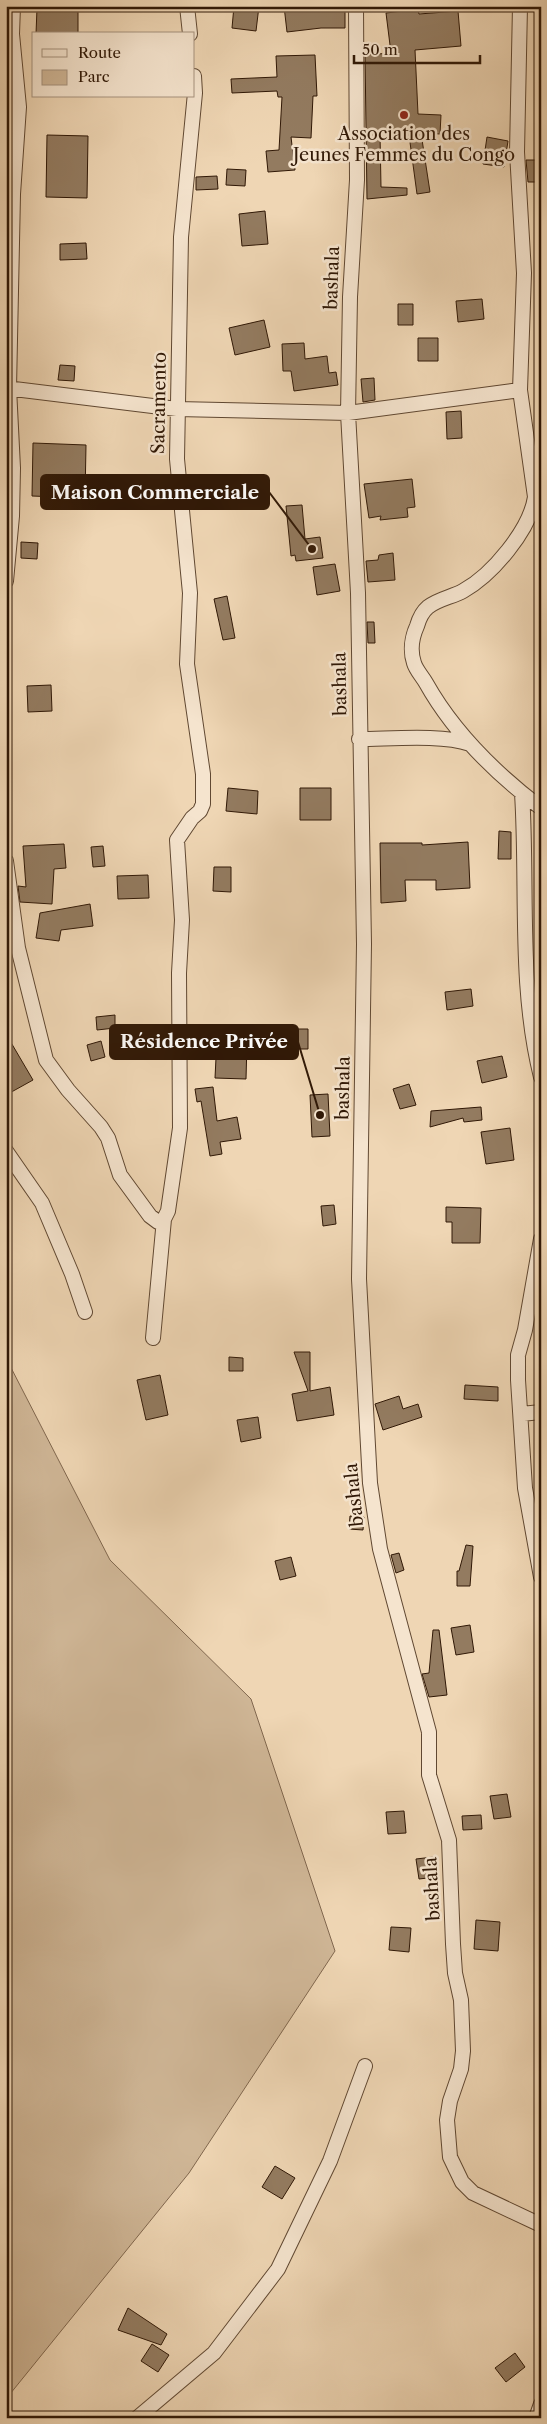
<svg xmlns="http://www.w3.org/2000/svg" width="547" height="2424" font-family="'Libre Caslon Text',serif">
  <style>
    .green { fill: #cfb696; stroke: #80674e }
    .building { fill: #937b60; stroke: #301806 }
    .lines { fill: none; stroke-linecap: round; stroke-linejoin: round }
    .minor-casing { stroke: #604832; stroke-width: 16 }
    .minor { stroke: #f5e4ce; stroke-width: 14 }
    .poi-dot { fill: #8f2418; stroke: #f5e4ce; stroke-width: 2 }
    .labels { text-anchor: middle; dominant-baseline: central; stroke-width: 5; stroke-linejoin: round; paint-order: stroke }
    .poi-label { font-size: 18px; fill: #301806; stroke: #f5e4ce }
    .street-label { font-size: 18px; fill: #301806; stroke: #f5e4ce }
    .leader { fill: none; stroke: #301806; stroke-width: 2 }
    .callout-dot { fill: #301806; stroke: #f5e4ce; stroke-width: 2 }
    .callout { fill: #301806; stroke: #301806; stroke-width: 2 }
    .callout-label { font-size: 19px; text-anchor: middle; font-weight: bold; fill: #fff }
  </style>
  <rect width="100%" height="100%" fill="#efd6b4"/>
  <filter id="stains"><feTurbulence type="fractalNoise" baseFrequency=".004" numOctaves="4"/><feColorMatrix values="0 0 0 0 .2 0 0 0 0 .09 0 0 0 0 .02 0 0 0 .5 -.17"/></filter>
  <radialGradient id="worn" r=".72"><stop offset=".6" stop-color="#630" stop-opacity="0"/><stop offset="1" stop-color="#630" stop-opacity=".3"/></radialGradient>
  <path class="green" d="M6 1358 110 1560 251 1699 335 1951 189 2173 10 2394 6 2406Z"/>
  <path class="building" d="M234 6H259L256 31 232 28Z
    M284 6H345V28H321L287 32Z
    M37 8 78 9V34H36Z
    M418 9 419 14 458 11 461 46 415 50 418 114 441 115 440 134 421 133 430 192 417 194 409 135 380 134 381 187 407 188V195L367 199 365 55 391 53 386 13Z
    M315 55 317 96H313L311 138 291 137 295 170 268 172 266 151 279 150 282 97H278L277 91 232 93 231 79 277 77 276 56Z
    M47 135 88 136 87 198 46 197Z
    M487 137 508 141 504 167 483 164Z
    M526 160H541V182H528Z
    M227 169 246 170 245 186 226 185Z
    M217 176 218 189 196 190V177Z
    M265 211 268 244 242 246 239 214Z
    M86 243 87 259 60 260V244Z
    M482 299 484 319 458 322 456 301Z
    M398 304H413V325H398Z
    M264 320 270 347 235 355 229 328Z
    M418 338H438V361H418Z
    M304 343 305 359 327 356 329 373 336 372 338 385 294 391 291 371H283L282 344Z
    M60 365 75 366 74 381 58 380Z
    M374 378 375 400 363 402 361 379Z
    M461 411 462 438 447 439 446 412Z
    M33 443 86 445 85 498 32 496Z
    M412 479 415 507 407 508 408 517 380 520 381 516 369 518 364 484Z
    M302 505 305 539 320 537 323 558 296 561 295 555 291 556 286 506Z
    M21 542 38 543 37 559 21 558Z
    M393 553 395 580 368 582 366 561 378 560 379 555Z
    M335 564 340 591 317 595 313 567Z
    M227 596 235 638 223 640 214 599Z
    M367 622H374L375 643H368Z
    M51 685 52 711 28 712 27 686Z
    M228 788 258 791 257 814 226 811Z
    M300 788H331V820H300Z
    M499 831 511 832V859H498Z
    M468 842 470 888 436 890V880H405L406 901 381 903 380 843H422V845Z
    M64 844 66 868 54 869 52 904 20 902 18 886 26 887 23 846Z
    M103 846 105 866 93 867 91 847Z
    M214 867H231V892L213 891Z
    M148 875 149 898 118 899 117 876Z
    M90 904 93 926 61 930 59 941 36 938 40 913Z
    M471 989 473 1006 447 1010 445 992Z
    M115 1015V1028L97 1030 96 1017Z
    M280 1029H308V1049H293V1045H280Z
    M6 1034 33 1080 6 1095Z
    M213 1040 247 1042 246 1079 215 1078 216 1058H213Z
    M101 1041 105 1057 91 1061 87 1045Z
    M502 1056 507 1077 482 1083 477 1061Z
    M409 1084 416 1105 400 1109 393 1089Z
    M213 1087 217 1121 237 1117 241 1139 220 1142 222 1154 210 1156 201 1101 197 1102 195 1089Z
    M328 1094 330 1136 312 1137 310 1095Z
    M481 1107 482 1120 464 1122 463 1118 430 1127 431 1111Z
    M510 1128 514 1160 486 1164 481 1132Z
    M334 1205 336 1224 323 1226 321 1206Z
    M446 1207 481 1208 480 1243H452V1222H446Z
    M294 1352H310V1391L330 1387 334 1415 297 1421 292 1394 308 1391Z
    M229 1357 243 1358V1371H229Z
    M160 1375 168 1415 146 1420 137 1380Z
    M465 1385 498 1387V1401L464 1399Z
    M399 1396 403 1409 418 1404 422 1417 383 1430 375 1404Z
    M258 1417 261 1438 241 1442 237 1420Z
    M350 1516 364 1517 363 1530 349 1529Z
    M466 1545 473 1546 470 1586H457V1571H459Z
    M399 1553 404 1570 396 1573 391 1555Z
    M291 1557 296 1576 280 1580 275 1561Z
    M470 1625 474 1652 456 1655 451 1628Z
    M433 1630H439L447 1695 429 1697 422 1674 429 1673Z
    M507 1794 511 1817 494 1819 490 1796Z
    M404 1811 406 1833 388 1834 386 1812Z
    M481 1815 482 1829 463 1830 462 1816Z
    M433 1857 436 1877 419 1879 416 1859Z
    M476 1920 500 1922 498 1951 474 1949Z
    M391 1927 411 1928 409 1952 389 1950Z
    M275 2166 295 2178 282 2199 262 2187Z
    M128 2308 167 2334 161 2345 118 2330Z
    M152 2344 169 2355 158 2372 141 2361Z
    M515 2353 525 2367 506 2382 495 2368Z"/>
  <g class="lines">
    <g class="minor-casing">
      <path id="minor" d="M187 6 190 34
        M356 6 357 180 350 297 348 413 358 593 364 944 359 1279 370 1483 380 1549 429 1732V1775L449 1840 453 1944 455 1973 461 2000 463 2051 461 2069 450 2101 447 2120 450 2157 462 2182 473 2193 541 2225
        M520 6 517 152 524 273 520 390 535 497 541 496
        M6 388 177 409 348 413 520 390
        M535 497C530 530 492 575 463 591 452 597 438 599 428 607 422 612 419 619 417 626 412 637 410 651 414 663 416 670 422 676 426 683 454 733 495 773 541 808
        M6 581 12 516 13 468 9 388 13 194 19 107 12 34 13 6
        M359 739C390 739 442 734 470 744
        M522 793C528 887 518 985 541 1077
        M6 861 18 948 46 1060 68 1090 101 1127 108 1138 120 1175 150 1216 158 1222 164 1219 168 1211 180 1128 179 973 182 920 177 840 192 818 200 811 203 804V774L187 664 190 593 177 459 181 237 195 93 194 76
        M6 1151 42 1203 72 1274 85 1312
        M541 1239 525 1330 518 1355V1380L525 1488 541 1577
        M153 1338 164 1219
        M521 1414 541 1412
        M137 2418 214 2353 278 2269 330 2161 365 2066
        M536 2418 541 2404"/>
    </g>
    <use href="#minor" class="minor"/>
  </g>
  <circle class="poi-dot" cx="404" cy="115" r="5"/>
  <g class="labels">
    <g class="poi-label">
      <text x="404" y="134">Association des<tspan x="404" dy="21">Jeunes Femmes du Congo</tspan></text>
    </g>
    <g class="street-label">
      <text transform="translate(332 278) rotate(-88)">bashala</text>
      <text transform="translate(159 403) rotate(-89)">Sacramento</text>
      <text transform="translate(340 684) rotate(-91)">bashala</text>
      <text transform="translate(343 1088) rotate(-89)">bashala</text>
      <text transform="translate(354 1495) rotate(-96)">bashala</text>
      <text transform="translate(432 1889) rotate(-93)">bashala</text>
    </g>
  </g>
  <path class="leader" d="M312 549L269 492M320 1115L298 1042"/>
  <g class="callout-dot">
    <circle cx="312" cy="549" r="5"/>
    <circle cx="320" cy="1115" r="5"/>
  </g>
  <g class="callout">
    <rect x="41" y="475" width="228" height="34" rx="5"/>
    <rect x="110" y="1025" width="188" height="34" rx="5"/>
  </g>
  <g class="callout-label">
    <text x="155" y="499">Maison Commerciale</text>
    <text x="204" y="1048">Résidence Privée</text>
  </g>
  <rect width="547" height="2424" fill="none" stroke="#efd6b4" stroke-width="25"/>
  <rect x="8" y="8" width="532" height="2409" fill="none" stroke="#301806" stroke-width="2.5"/>
  <rect x="12" y="12" width="522" height="2399" fill="none" stroke="#301806"/>
  <rect x="32" y="32" width="162" height="65" fill="#f5e4ce" stroke="#a6927e"/>
  <rect x="42" y="49" width="25" height="8" fill="#f5e4ce" stroke="#a6927e"/>
  <text x="78" y="58" font-size="15" fill="#301806">Route</text>
  <rect x="42" y="70" width="25" height="15" fill="#cfb696" stroke="#a6927e"/>
  <text x="78" y="82" font-size="15" fill="#301806">Parc</text>
  <path d="M354 55v8h126v-8" fill="none" stroke="#301806" stroke-width="2.5"/>
  <text x="362" y="55" font-size="15" fill="#301806" stroke="#f5e4ce" stroke-width="4" paint-order="stroke">50 m</text>
  <rect width="100%" height="100%" filter="url(#stains)"/>
  <rect width="100%" height="100%" fill="url(#worn)"/>
</svg>
